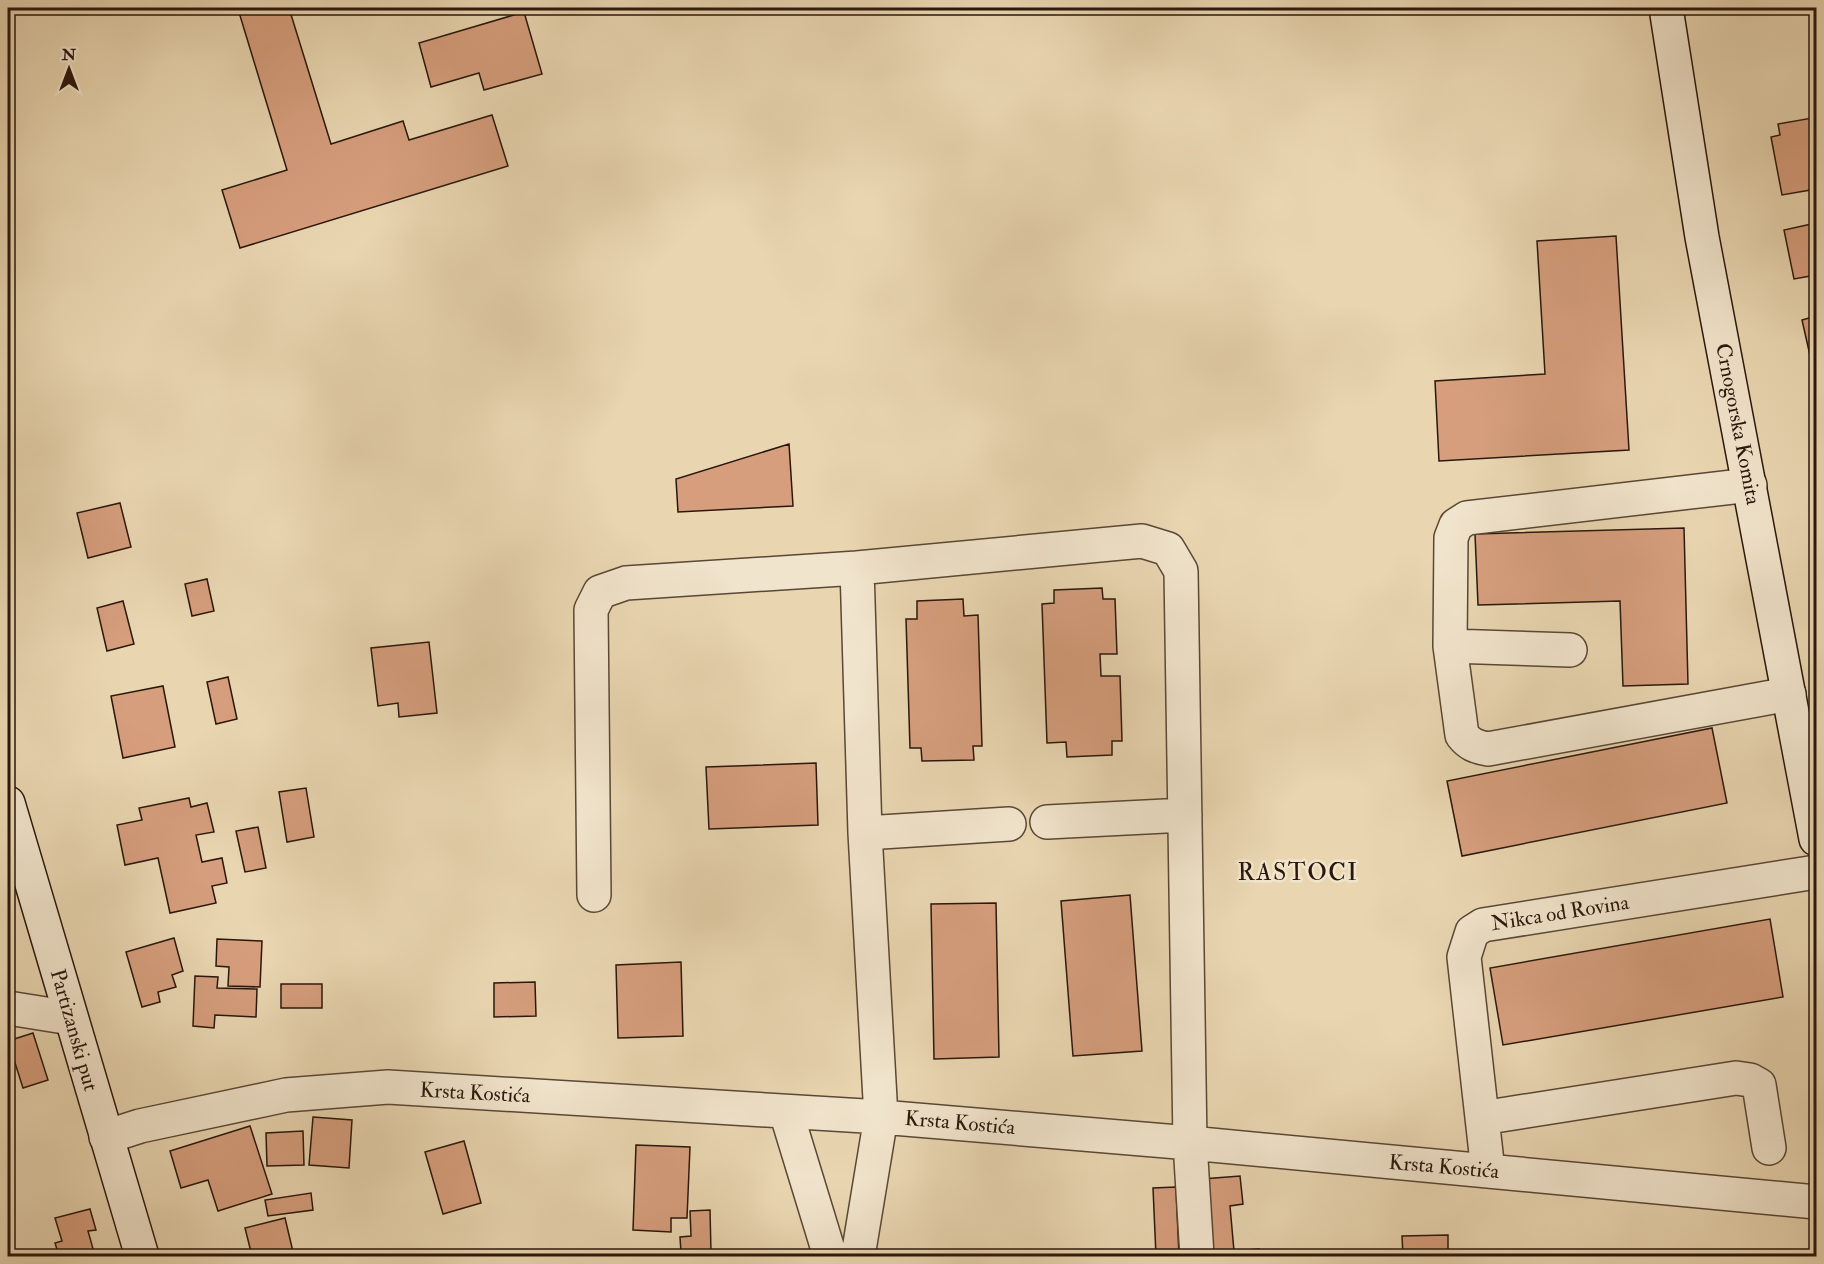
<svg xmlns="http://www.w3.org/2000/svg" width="1824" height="1264" font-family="'IM FELL Double Pica',serif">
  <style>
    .building { fill: #d69e7d; stroke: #2a170c; stroke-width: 1.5 }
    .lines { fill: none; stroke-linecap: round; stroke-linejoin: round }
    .street-casing { stroke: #5a4735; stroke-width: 36 }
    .secondary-casing { stroke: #2a170c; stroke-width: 36 }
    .street { stroke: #f1e4cc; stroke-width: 33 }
    .secondary { stroke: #f1e4cc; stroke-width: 33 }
    .labels { text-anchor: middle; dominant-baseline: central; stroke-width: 5; stroke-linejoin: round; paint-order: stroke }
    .street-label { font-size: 21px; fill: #2a170c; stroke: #f1e4cc }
    .quarter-label { font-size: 24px; letter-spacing: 1.5px; fill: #2a170c; stroke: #f1e4cc }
  </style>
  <rect width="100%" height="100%" fill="#e9d6b1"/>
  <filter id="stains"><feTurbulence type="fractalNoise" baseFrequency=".00333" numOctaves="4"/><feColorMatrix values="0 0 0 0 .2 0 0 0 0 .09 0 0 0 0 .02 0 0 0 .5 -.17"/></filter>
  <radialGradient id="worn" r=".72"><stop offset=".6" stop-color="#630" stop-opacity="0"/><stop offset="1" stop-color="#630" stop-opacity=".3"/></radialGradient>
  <path class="building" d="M243 8H289L331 144 403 121 409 140 492 115 508 166 240 248 222 190 287 170 238 9Z
    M524 12 542 74 484 90 479 73 431 87 419 43Z
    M1812 118 1814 129H1816V189L1782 195 1771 137 1780 135 1778 124Z
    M1816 223V275L1794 279 1784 230Z
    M1616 236 1629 450 1439 461 1435 381 1545 374 1537 241Z
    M1816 316V382L1802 320Z
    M789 444 793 506 678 512 676 479Z
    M120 503 131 547 88 558 77 513Z
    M1684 528 1688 684 1623 686 1620 601 1478 605 1475 534Z
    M207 579 214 611 192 616 185 584Z
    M1102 588 1103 599H1115L1117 654H1100L1101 676H1120L1122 741H1112V755L1067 757 1066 742 1047 743 1042 604 1054 603V590Z
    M963 599 964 616 978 615 982 746H973L974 760 922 761 921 748H910L906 619H917V601Z
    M123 601 134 644 107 651 97 608Z
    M429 642 437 713 399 717 398 703 378 706 371 648Z
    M228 677 237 719 216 724 207 682Z
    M163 686 175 747 123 758 111 696Z
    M1712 728 1727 803 1462 856 1447 781Z
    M816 763 818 825 709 829 706 767Z
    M306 788 314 837 287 842 279 792Z
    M189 798 191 807 207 803 214 832 196 835 202 862 222 858 227 883 212 886 216 903 170 913 158 858 125 865 117 825 142 820 139 808Z
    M258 827 266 868 245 872 236 831Z
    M1130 895 1142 1051 1073 1056 1061 901Z
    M996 903 999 1057 934 1059 931 904Z
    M1770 919 1783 997 1503 1045 1490 968Z
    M174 938 183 971 172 975 176 987 158 992 160 1002 142 1007 126 952Z
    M217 939 262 941 260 987 228 986 229 967 216 966Z
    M681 962 683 1036 618 1038 616 965Z
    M195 976 218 977 217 988 257 989 256 1017 215 1015 214 1028 193 1026Z
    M535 982 536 1016 494 1017V983Z
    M281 984H322V1008H281Z
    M33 1033 48 1080 23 1088 8 1041Z
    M313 1117 352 1120 349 1168 309 1165Z
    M250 1126 272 1194 218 1211 208 1180 181 1188 170 1151Z
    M303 1131 304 1165 267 1166 266 1133Z
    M464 1141 481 1203 443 1214 425 1152Z
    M636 1145 690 1147 687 1218H671V1232L633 1230Z
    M1240 1176 1243 1204 1230 1206 1234 1251 1259 1249 1260 1256H1209L1202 1179Z
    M1176 1187 1179 1256H1156L1153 1188Z
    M311 1193 313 1210 268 1216 265 1200Z
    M90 1209 96 1230 88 1231 95 1256H59L55 1243 62 1241 55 1218Z
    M710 1210 711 1252 681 1253 680 1237 691 1236 690 1211Z
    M285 1218 294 1256H252L245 1228Z
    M1448 1235V1256H1403L1402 1236Z"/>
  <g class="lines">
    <g class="street-casing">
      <path id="street" d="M1450 646 1451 538 1456 525 1467 518 1750 485
        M1570 650 1450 646 1462 735C1469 744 1476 747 1488 749L1789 694
        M1047 822 1185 815
        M865 833 1009 824
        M594 895 591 610 600 592 626 583 857 568
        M8 1008 71 1018
        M786 1112 830 1256
        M1482 1118 1736 1078 1750 1080 1759 1085 1769 1148
        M106 1137 140 1126 286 1095 388 1087 881 1117 1190 1143 1816 1202
        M1488 1171 1464 957 1472 932 1483 925 1816 872
        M858 1256 881 1117 865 833 857 568 1142 541 1168 549 1181 571 1190 1143 1197 1256"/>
    </g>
    <g class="secondary-casing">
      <path id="secondary" d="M1666 8 1702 237 1816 839
        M8 803 142 1256"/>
    </g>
    <use href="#street" class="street"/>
    <use href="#secondary" class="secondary"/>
  </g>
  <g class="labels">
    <g class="street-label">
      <text transform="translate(1738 424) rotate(79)">Crnogorska Komita</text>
      <text transform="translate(1560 913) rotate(-9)">Nikca od Rovina</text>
      <text transform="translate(74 1030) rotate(74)">Partizanski put</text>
      <text transform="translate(475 1093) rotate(3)">Krsta Kostića</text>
      <text transform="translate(960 1123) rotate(5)">Krsta Kostića</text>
      <text transform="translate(1444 1167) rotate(5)">Krsta Kostića</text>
    </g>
    <g class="quarter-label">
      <text x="1298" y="872">RASTOCI</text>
    </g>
  </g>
  <rect width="1824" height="1264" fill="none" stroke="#e9d6b1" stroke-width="30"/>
  <rect x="9" y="9" width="1806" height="1246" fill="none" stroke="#2a170c" stroke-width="3"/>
  <rect x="15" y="15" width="1794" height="1234" fill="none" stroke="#2a170c" stroke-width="1.5"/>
  <g transform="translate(69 69)" stroke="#f1e4cc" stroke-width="4.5" paint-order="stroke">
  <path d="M0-4.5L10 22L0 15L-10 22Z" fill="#2a170c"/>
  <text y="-9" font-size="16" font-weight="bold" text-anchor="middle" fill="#2a170c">N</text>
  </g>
  <rect width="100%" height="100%" filter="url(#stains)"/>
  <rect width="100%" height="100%" fill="url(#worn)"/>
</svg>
